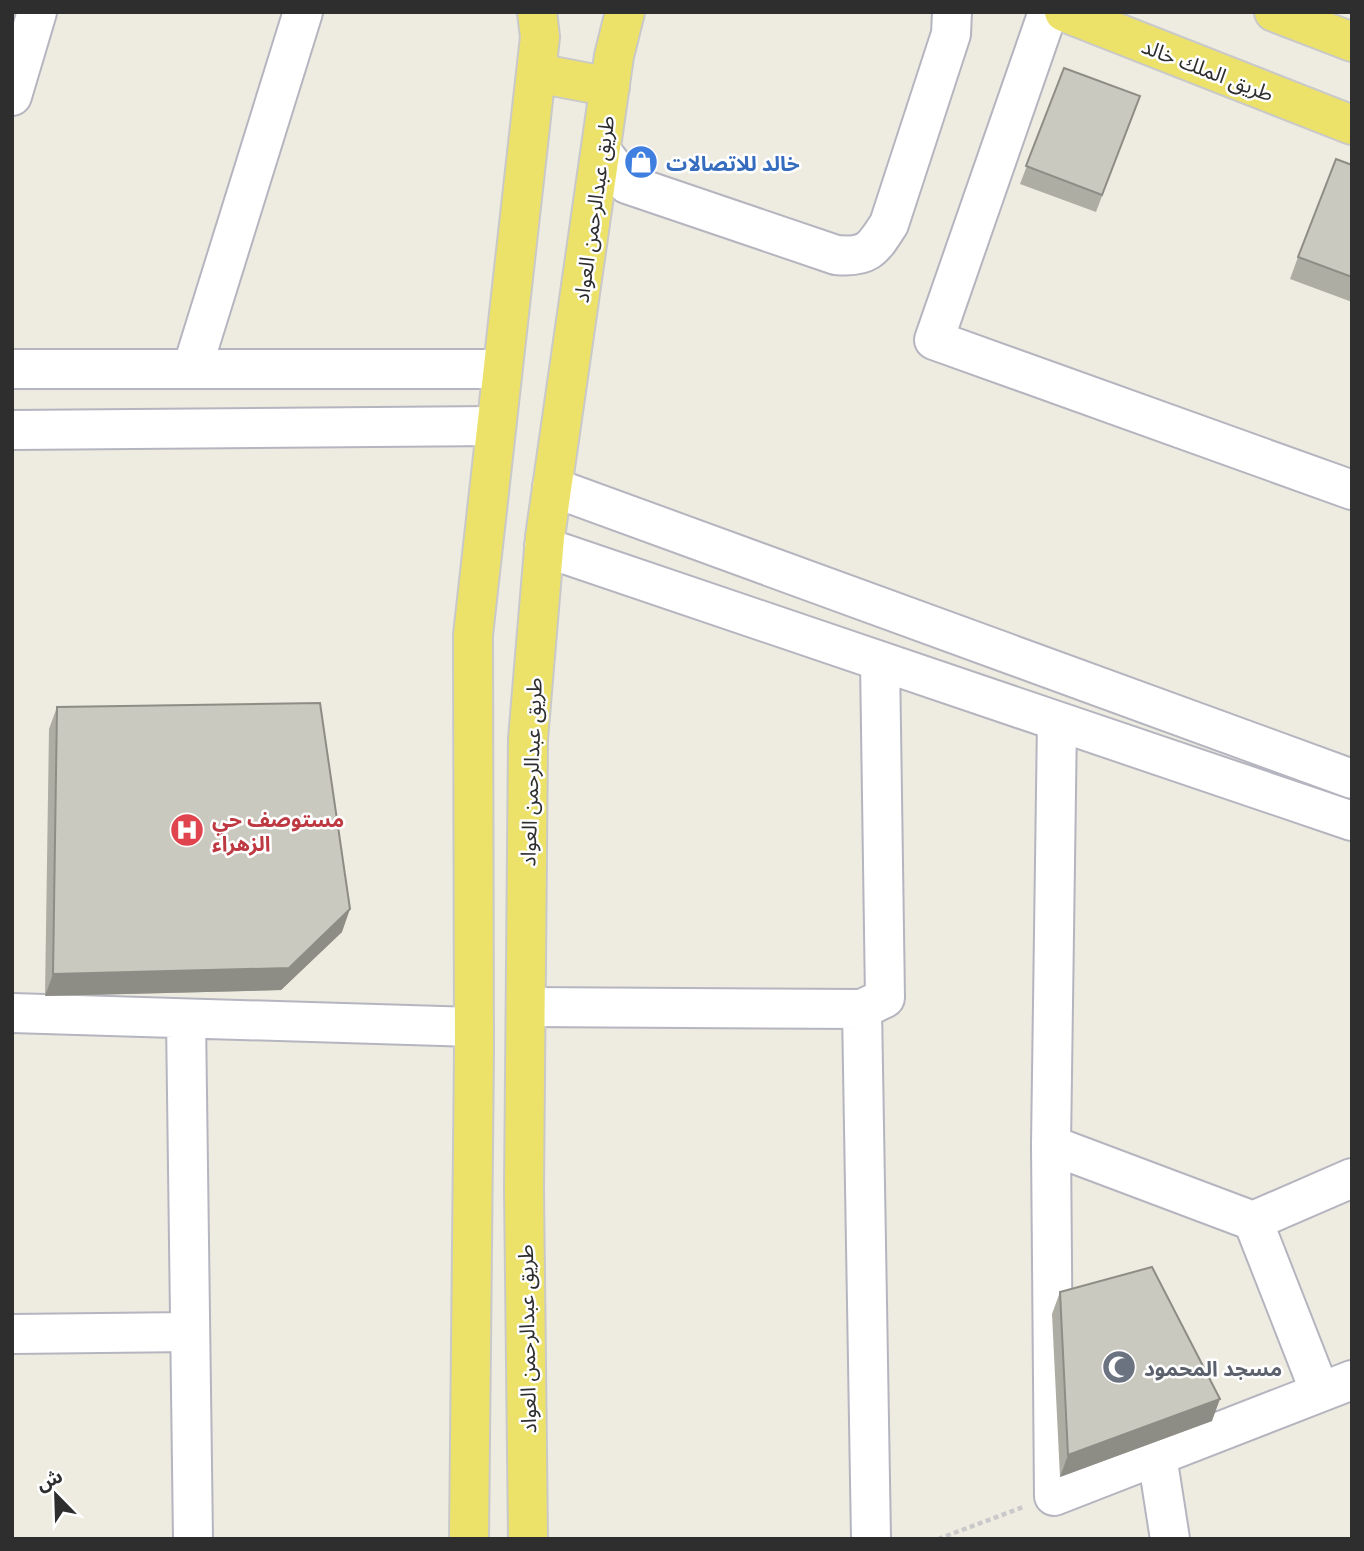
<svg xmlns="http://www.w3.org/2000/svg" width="1364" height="1551" font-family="Lato,'Noto Sans Arabic',sans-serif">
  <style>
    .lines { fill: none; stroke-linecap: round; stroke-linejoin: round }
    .minor-casing { stroke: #b5b5c0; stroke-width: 42 }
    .major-casing { stroke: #c9c9c9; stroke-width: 42 }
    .path { stroke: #c9c9c9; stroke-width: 4.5; stroke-dasharray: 5 3.5; stroke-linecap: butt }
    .minor { stroke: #fff; stroke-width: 38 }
    .major { stroke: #ece269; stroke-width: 38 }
    .wall { fill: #aeada4 }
    .shaded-wall { fill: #8d8d86 }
    .building { fill: #cac9bf; stroke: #8d8d86; stroke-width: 2 }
    .labels { text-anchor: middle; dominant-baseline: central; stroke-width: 5; stroke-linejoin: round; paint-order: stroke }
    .street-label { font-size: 21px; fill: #2e2e2e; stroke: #fff }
    .shop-label { font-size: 21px; font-weight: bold; fill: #366cbe; stroke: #fff; text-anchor: start }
    .health-label { font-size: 21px; font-weight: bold; fill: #be3a42; stroke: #fff; text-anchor: start }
    .worship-label { font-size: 21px; font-weight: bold; fill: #5b616d; stroke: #fff; text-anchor: start }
  </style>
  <rect width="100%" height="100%" fill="#eeebe1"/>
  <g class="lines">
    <g class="minor-casing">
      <path id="minor" d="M1048 12 934 340 1352 490
        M12 96 37 12
        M601 151 627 184 836 255C868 258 873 249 889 224L951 34 952 12
        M12 369H502
        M192 369 303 12
        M12 430 496 426
        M552 487 1352 779
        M544 547 1352 821
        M1057 721 1051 1145 1054 1496 1352 1380
        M526 1007 862 1009 885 998 880 661
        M862 1009 871 1539
        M12 1013 474 1027
        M186 1019 193 1539
        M1051 1145 1253 1221 1352 1178
        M1253 1221 1320 1392
        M12 1334 190 1332
        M1157 1456 1170 1539"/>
    </g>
    <g class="major-casing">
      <path id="major" d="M1064 12 1352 125
        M1274 12 1352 42
        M537 73 610 87
        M469 1539 474 1050 473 635 540 37 537 12
        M528 1539 524 1189 528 739 545 537 614 56 625 12"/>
    </g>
    <path class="path" d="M938 1539 1023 1507"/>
    <use href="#minor" class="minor"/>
    <use href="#major" class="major"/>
  </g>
  <path class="wall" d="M1064 68 1140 96 1096 212 1020 184Z
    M1352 165V302L1290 279 1298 257Z
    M57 707 342 932 281 990 45 996 49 729Z
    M1060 1292 1212 1421 1060 1477 1052 1314Z"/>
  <path class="shaded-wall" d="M350 909 342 932 281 990 45 996 53 974Z
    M1220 1399 1212 1421 1060 1477 1068 1455Z"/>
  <path class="building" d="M1064 68 1140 96 1102 195 1026 166Z
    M1336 159 1352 165V277L1298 257Z
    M320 703 350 909 289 968 53 974 57 707Z
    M1152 1267 1220 1399 1068 1455 1060 1292Z"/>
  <defs>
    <g id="shop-disc" transform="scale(1.75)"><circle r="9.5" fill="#3f7fe0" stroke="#fff"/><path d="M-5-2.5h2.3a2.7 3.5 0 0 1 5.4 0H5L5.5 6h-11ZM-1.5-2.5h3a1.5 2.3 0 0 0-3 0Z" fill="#fff"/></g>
    <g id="hospital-disc" transform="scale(1.75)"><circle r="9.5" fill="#e0444e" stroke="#fff"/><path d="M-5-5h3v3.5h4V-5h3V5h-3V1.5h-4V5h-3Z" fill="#fff"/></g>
    <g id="mosque-disc" transform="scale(1.75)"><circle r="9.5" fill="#6b7280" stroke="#fff"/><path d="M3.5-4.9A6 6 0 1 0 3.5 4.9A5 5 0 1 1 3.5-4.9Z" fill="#fff"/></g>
  </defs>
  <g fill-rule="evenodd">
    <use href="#shop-disc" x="641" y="162"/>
    <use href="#hospital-disc" x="187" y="830"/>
    <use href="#mosque-disc" x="1119" y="1367"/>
  </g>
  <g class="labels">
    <g class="street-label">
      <text transform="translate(1208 69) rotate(21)">طريق الملك خالد</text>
      <text transform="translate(593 209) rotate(-82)">طريق عبدالرحمن العواد</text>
      <text transform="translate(530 772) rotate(-88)">طريق عبدالرحمن العواد</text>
      <text transform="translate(526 1339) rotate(-91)">طريق عبدالرحمن العواد</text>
    </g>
    <g class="shop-label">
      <text x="666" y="162">خالد للاتصالات</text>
    </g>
    <g class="health-label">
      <text x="212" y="818">مستوصف حي<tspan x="212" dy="24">الزهراء</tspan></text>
    </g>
    <g class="worship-label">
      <text x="1144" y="1367">مسجد المحمود</text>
    </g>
  </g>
  <rect width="1364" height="1551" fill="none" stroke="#2e2e2e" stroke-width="28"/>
  <g transform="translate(56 1495) rotate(337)" stroke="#ffffff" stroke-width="5" paint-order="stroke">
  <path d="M0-5L12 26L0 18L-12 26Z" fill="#2e2e2e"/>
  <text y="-10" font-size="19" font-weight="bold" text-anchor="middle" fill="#2e2e2e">ش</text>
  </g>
</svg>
